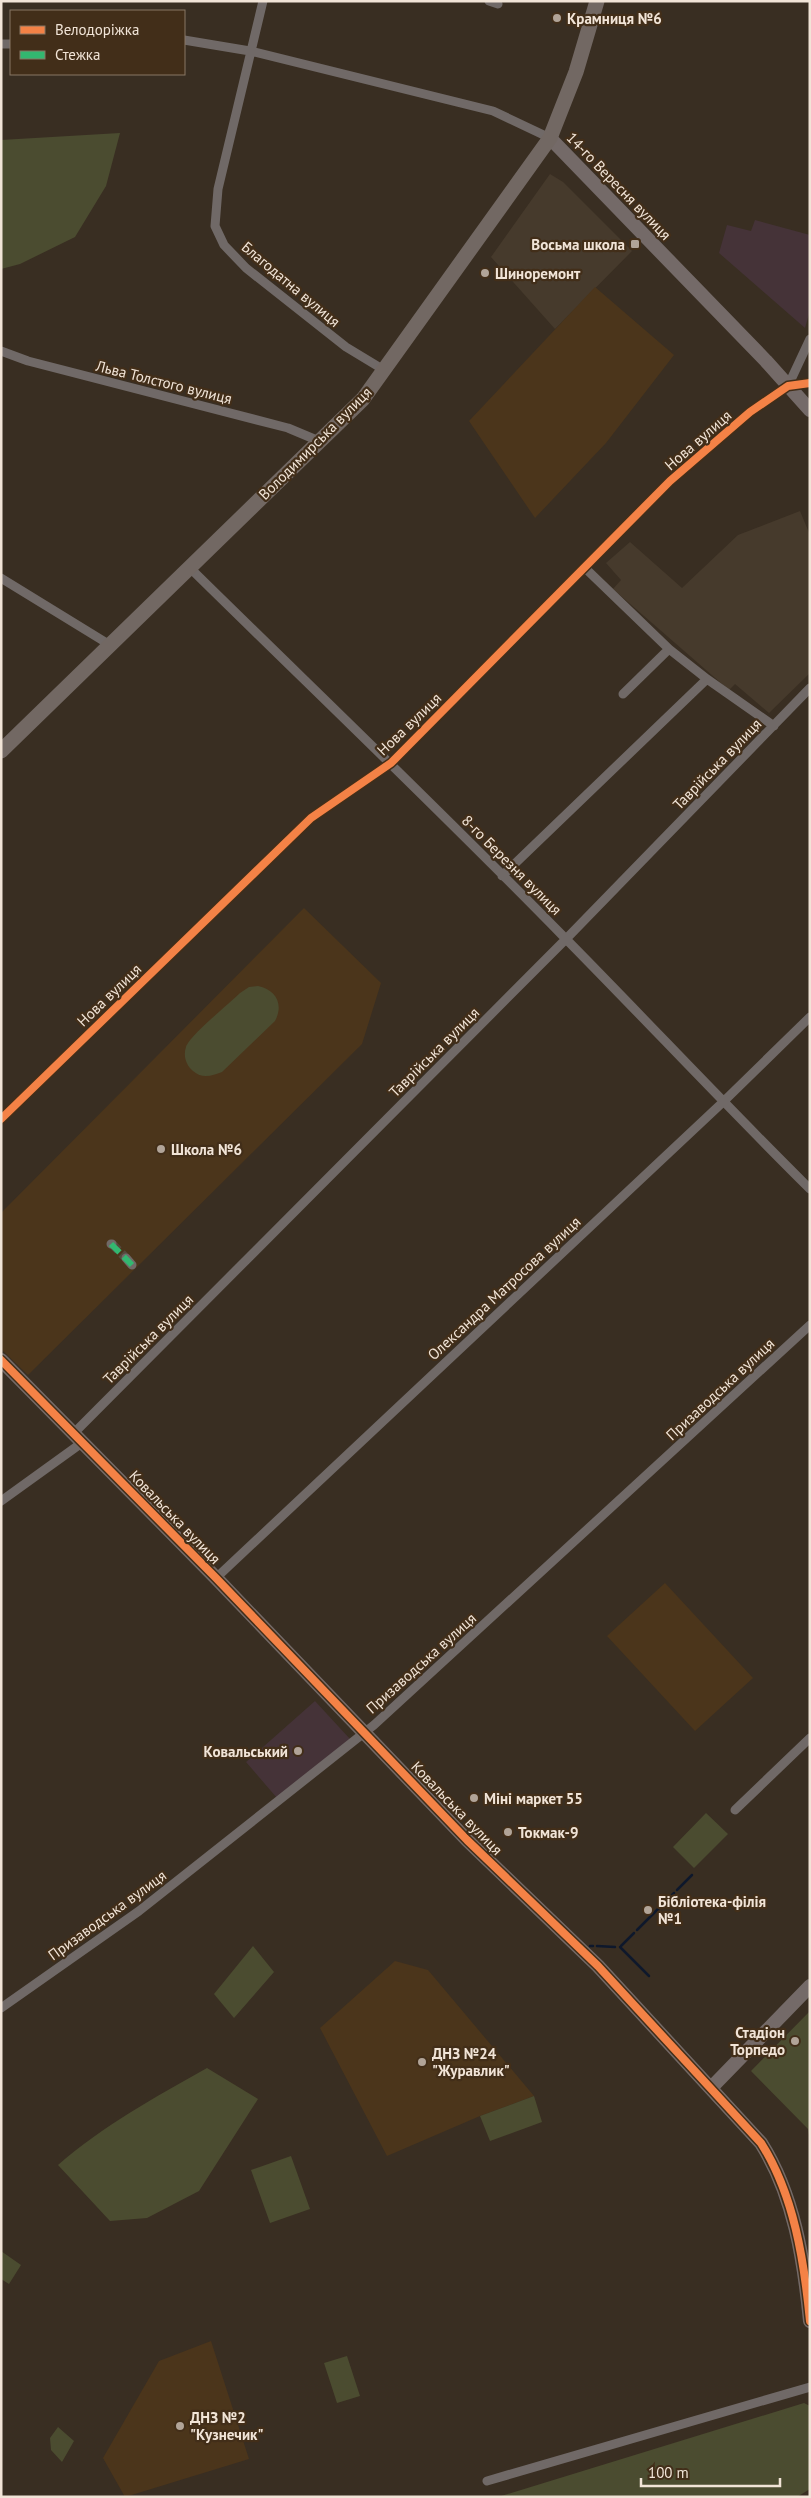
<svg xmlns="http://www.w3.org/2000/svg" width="811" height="2498" font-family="'PT Sans',sans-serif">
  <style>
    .commercial { fill: #453338 }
    .industrial { fill: #463a2c }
    .built { fill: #4b351b }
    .green { fill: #4b4c30 }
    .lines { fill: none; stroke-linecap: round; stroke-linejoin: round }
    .stream { stroke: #0e182c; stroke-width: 2.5 }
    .street-tunnel { stroke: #55493d; stroke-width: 9; stroke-dasharray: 9 4.5; stroke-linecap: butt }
    .street { stroke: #706967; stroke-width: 9 }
    .secondary { stroke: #746a68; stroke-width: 14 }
    .primary { stroke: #726863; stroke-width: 15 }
    .quiet { stroke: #33b770; stroke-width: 6; stroke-dasharray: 12 6; stroke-linecap: butt }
    .cycleway-casing { stroke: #422e19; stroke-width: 11 }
    .cycleway { stroke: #f48246; stroke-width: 8 }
    .poi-dot { fill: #b1a498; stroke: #422e19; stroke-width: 2 }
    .labels { text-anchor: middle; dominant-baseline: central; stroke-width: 4.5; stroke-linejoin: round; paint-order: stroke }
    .poi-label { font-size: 15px; font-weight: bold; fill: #f1e4d7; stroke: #422e19; text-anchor: start }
    .street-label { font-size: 15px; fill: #f1e4d7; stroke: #422e19 }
  </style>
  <rect width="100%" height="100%" fill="#392e22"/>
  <path class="commercial" d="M755 220 810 235V311L805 328 719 253 727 225 751 231Z
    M315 1701 350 1739 277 1798 246 1762Z"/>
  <path class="industrial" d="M550 174 563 182 632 251 555 329 491 257Z
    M800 511 810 535V673L769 713 735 684 729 690 613 589 621 580 606 563 630 542 682 588 738 535Z"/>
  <path class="built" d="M595 287 674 355 606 443 535 518 469 421Z
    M304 908 381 983 362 1044 28 1375 1 1349V1213Z
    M665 1583 753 1678 695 1731 607 1636Z
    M395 1961 428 1970 534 2096 480 2116 387 2156 320 2028Z
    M211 2341 249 2459 125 2497 103 2458 159 2361Z"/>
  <path class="green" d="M120 133 106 186 75 237 20 264 1 269V140Z
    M258 986C276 990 284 1004 275 1021L222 1072C212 1076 202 1079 193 1071 186 1065 183 1056 186 1047 189 1036 230 1003 240 993L249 987Z
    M706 1813 728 1834 694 1868 673 1847Z
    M253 1946 274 1972 234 2018 214 1994Z
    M810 2011V2142L808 2129 751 2071Z
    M207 2068 258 2099 199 2191 147 2218 110 2221 58 2165C103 2126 155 2097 207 2068Z
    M534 2096 542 2122 490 2141 480 2116Z
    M291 2156 310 2209 270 2223 251 2170Z
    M1 2251 21 2265 9 2284 1 2279Z
    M347 2356 360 2396 337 2403 324 2363Z
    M804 2403 810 2406V2489L797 2497H498Z
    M58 2427 74 2441 62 2462 51 2450 50 2438Z"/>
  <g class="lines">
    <path class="stream" d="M677 1890 692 1875
      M637 1930 674 1893
      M590 1946H593
      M597 1946 615 1947
      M621 1946 634 1933
      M620 1947 649 1976"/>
    <path class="street-tunnel" d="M112 1244 126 1258"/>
    <path class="street" d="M263 1 218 189 215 226 224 245 246 268 346 347 384 370
      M489 1 498 4
      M184 40 250 51 493 111 550 138
      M1 44H11
      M1 351 28 361 288 428 319 441
      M788 386 810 339
      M189 567C314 690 441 811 563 936 646 1020 726 1106 810 1189
      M585 568 669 649 707 679 774 726
      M1 578 110 645
      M623 694 669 649
      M502 876 707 679
      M1 1119 311 818 391 763 670 481 750 412 788 386 810 383
      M111 1244H112
      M126 1258 132 1265
      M74 1433 566 939 810 688
      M1 1501 83 1442
      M216 1578 722 1103 810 1017
      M735 1810 810 1738
      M1 2008 139 1911 374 1725 810 1325
      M487 2481 810 2387"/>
    <path class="secondary" d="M550 138 766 361 810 410
      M1 1360 216 1578 467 1840 598 1966 761 2143C794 2195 804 2260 810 2321
      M712 2087 810 1986"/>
    <path class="primary" d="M1 751 363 399 550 138 576 72 597 1"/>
    <path class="quiet" d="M111 1244 132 1265"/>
    <g class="cycleway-casing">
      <path id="cycleway" d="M1 1119 311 818 391 763 670 481 750 412 788 386 810 383
        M1 1360 216 1578 467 1840 598 1966 761 2143C794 2195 804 2260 810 2321"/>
    </g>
    <use href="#cycleway" class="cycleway"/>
  </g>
  <g class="poi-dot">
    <circle cx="557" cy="18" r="5"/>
    <rect x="630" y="239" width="10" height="10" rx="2.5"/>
    <circle cx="485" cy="273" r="5"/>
    <circle cx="161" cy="1149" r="5"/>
    <circle cx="298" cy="1751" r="5"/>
    <circle cx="474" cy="1798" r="5"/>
    <circle cx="508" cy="1832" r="5"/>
    <circle cx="648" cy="1910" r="5"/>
    <circle cx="795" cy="2041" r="5"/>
    <circle cx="422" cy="2062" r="5"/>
    <circle cx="180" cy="2426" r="5"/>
  </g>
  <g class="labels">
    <g class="poi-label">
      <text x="567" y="18">Крамниця №6</text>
      <text x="625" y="244" text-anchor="end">Восьма школа</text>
      <text x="495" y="273">Шиноремонт</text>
      <text x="171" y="1149">Школа №6</text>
      <text x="288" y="1751" text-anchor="end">Ковальський</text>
      <text x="484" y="1798">Міні маркет 55</text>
      <text x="518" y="1832">Токмак-9</text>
      <text x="658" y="1901">Бібліотека-філія<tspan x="658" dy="17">№1</tspan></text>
      <text x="785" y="2032" text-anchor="end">Стадіон<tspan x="785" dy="17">Торпедо</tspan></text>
      <text x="432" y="2053">ДНЗ №24<tspan x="432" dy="17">"Журавлик"</tspan></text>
      <text x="190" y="2417">ДНЗ №2<tspan x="190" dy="17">"Кузнечик"</tspan></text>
    </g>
    <g class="street-label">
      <text transform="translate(619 186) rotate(46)">14-го Вересня вулиця</text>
      <text transform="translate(291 284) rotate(40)">Благодатна вулиця</text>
      <text transform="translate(164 382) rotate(14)">Льва Толстого вулиця</text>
      <text transform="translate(698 440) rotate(-41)">Нова вулиця</text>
      <text transform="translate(315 443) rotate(-45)">Володимирська вулиця</text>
      <text transform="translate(409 724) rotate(-44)">Нова вулиця</text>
      <text transform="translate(717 764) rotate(-46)">Таврійська вулиця</text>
      <text transform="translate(512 865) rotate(45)">8-го Березня вулиця</text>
      <text transform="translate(109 995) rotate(-44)">Нова вулиця</text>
      <text transform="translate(434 1052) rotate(-45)">Таврійська вулиця</text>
      <text transform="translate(504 1288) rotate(-43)">Олександра Матросова вулиця</text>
      <text transform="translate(148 1339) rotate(-45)">Таврійська вулиця</text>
      <text transform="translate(720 1389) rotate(-43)">Призаводська вулиця</text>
      <text transform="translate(175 1517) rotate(46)">Ковальська вулиця</text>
      <text transform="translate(421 1663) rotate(-42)">Призаводська вулиця</text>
      <text transform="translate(457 1808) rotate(46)">Ковальська вулиця</text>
      <text transform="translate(107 1915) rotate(-36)">Призаводська вулиця</text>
    </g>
  </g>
  <rect width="811" height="2498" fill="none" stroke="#f1e4d7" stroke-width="5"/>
  <rect x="10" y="10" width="175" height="65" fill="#422e19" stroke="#887765"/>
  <rect x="20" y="26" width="25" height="8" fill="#f48246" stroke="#887765"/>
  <text x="55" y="35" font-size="15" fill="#f1e4d7">Велодоріжка</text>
  <rect x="20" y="51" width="25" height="8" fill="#33b770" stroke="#887765"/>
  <text x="55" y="60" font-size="15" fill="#f1e4d7">Стежка</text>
  <path d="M641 2478v8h139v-8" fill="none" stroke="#f1e4d7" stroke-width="2.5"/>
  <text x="648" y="2478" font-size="15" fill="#f1e4d7" stroke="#422e19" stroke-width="4" paint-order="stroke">100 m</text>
</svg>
